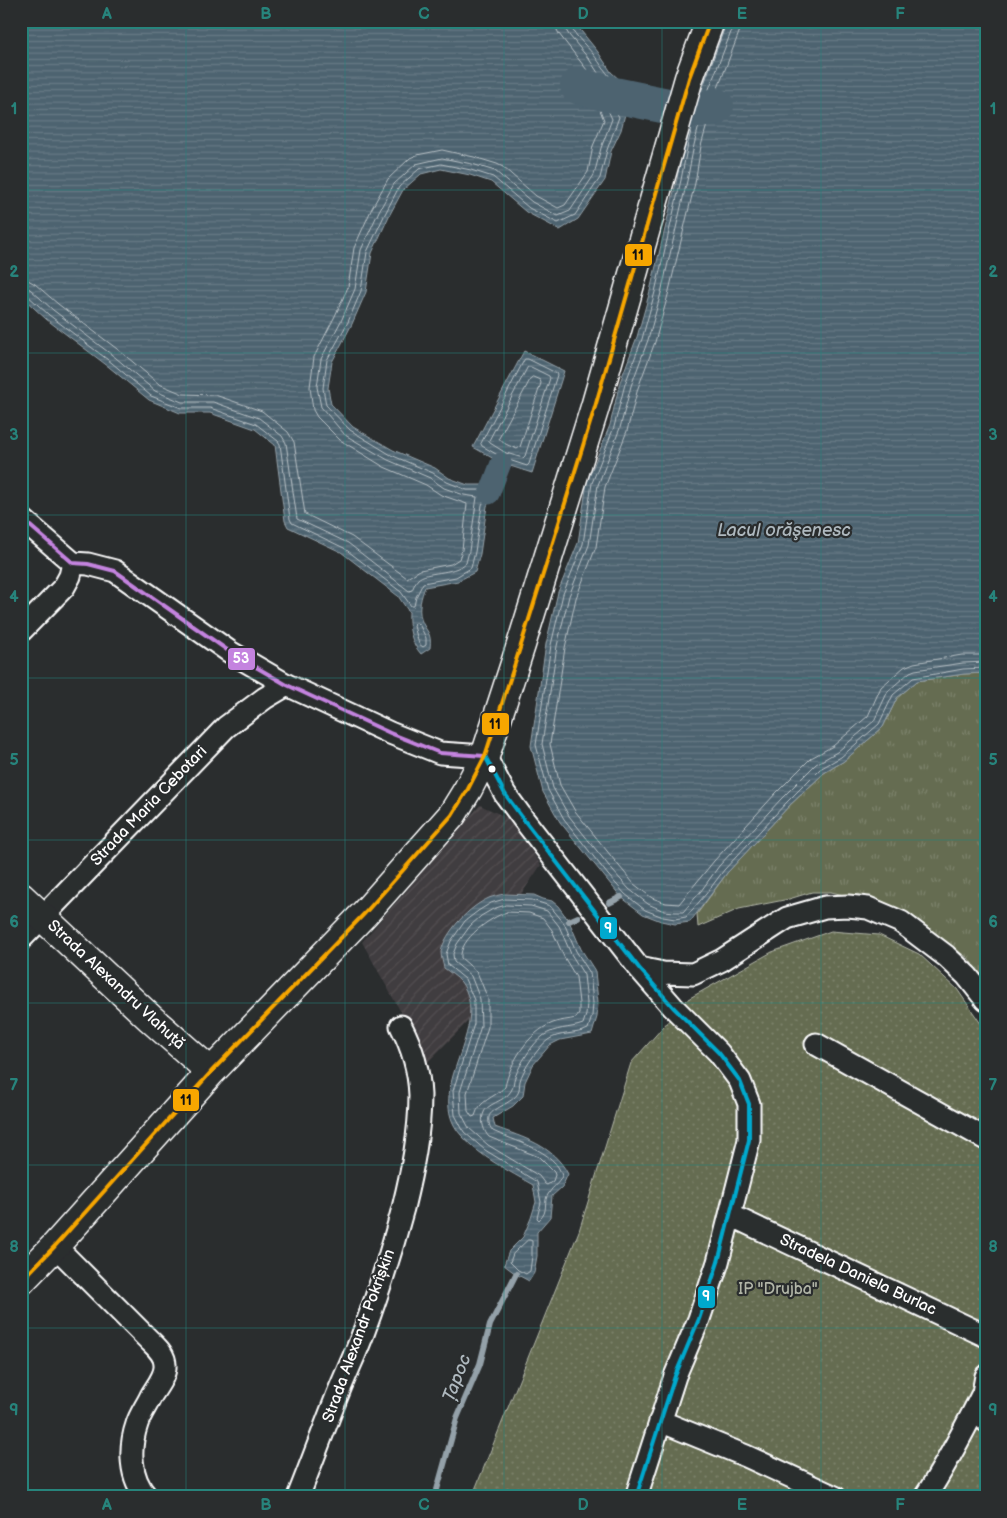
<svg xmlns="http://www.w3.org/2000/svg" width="1007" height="1518" font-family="'Balsamiq Sans',sans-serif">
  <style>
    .industrial { fill: url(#industrial-furrows) }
    .grass { fill: url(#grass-tufts); stroke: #b2b6a8 }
    .garden { fill: url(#garden-dots); stroke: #b2b6a8 }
    .water { fill: url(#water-rules); stroke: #94a1a9 }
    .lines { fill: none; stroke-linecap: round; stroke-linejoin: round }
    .shore { stroke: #b8c1c6; stroke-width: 1 }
    .stream { stroke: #94a1a9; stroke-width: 6 }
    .canal { stroke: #4d6370; stroke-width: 21 }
    .river { stroke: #4d6370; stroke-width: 36 }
    .street-casing { stroke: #fff; stroke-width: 25 }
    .secondary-casing { stroke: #fff; stroke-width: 31 }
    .street { stroke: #2a2d2e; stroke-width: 21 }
    .secondary { stroke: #2a2d2e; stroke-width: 28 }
    .bus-1-casing { stroke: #2a2d2e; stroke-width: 8 }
    .bus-2-casing { stroke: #2a2d2e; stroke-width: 8 }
    .bus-3-casing { stroke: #2a2d2e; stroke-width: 8 }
    .bus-1 { stroke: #c483df; stroke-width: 4 }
    .bus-2 { stroke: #00a9ce; stroke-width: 4 }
    .bus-3 { stroke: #f7a600; stroke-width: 4 }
    .grid { fill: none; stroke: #27847c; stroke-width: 1; stroke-opacity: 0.55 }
    .bus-dot { fill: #fff; stroke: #2a2d2e; stroke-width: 2 }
    .labels { text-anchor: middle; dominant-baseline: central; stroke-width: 4.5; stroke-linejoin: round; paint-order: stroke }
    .street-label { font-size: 16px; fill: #fff; stroke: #2a2d2e }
    .park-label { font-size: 16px; fill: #b2b6a8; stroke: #2a2d2e }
    .water-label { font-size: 18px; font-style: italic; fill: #afb9bf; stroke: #2a2d2e }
    .line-badge { stroke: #2a2d2e; stroke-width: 2 }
    .badge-label { font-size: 14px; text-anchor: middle; font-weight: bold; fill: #fff }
    .pale-badge-label { font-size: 14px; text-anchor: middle; font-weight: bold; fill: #111 }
    .neatline { fill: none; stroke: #27847c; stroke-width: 2 }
    .grid-label { font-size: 16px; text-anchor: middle; font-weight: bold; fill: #27847c }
  </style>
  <defs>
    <pattern id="industrial-furrows" width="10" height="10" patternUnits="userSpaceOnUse" patternTransform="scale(1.25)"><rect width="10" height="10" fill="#403c3f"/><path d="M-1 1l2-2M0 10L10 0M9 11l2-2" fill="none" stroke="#535052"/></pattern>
    <pattern id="grass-tufts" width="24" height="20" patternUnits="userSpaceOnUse" patternTransform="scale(1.25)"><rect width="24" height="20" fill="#656c51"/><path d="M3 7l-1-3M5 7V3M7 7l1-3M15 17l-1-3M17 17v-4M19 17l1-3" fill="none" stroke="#7c826b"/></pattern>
    <pattern id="garden-dots" width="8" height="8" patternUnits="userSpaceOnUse" patternTransform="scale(1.25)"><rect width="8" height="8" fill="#656c51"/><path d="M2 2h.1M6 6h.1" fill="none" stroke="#7c826b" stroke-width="1.8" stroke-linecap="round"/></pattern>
    <pattern id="water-rules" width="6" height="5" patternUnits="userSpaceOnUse" patternTransform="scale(1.25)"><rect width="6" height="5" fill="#4d6370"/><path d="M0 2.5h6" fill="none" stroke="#687a85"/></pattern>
  </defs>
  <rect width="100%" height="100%" fill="#2a2d2e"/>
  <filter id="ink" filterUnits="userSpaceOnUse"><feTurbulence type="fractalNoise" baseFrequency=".02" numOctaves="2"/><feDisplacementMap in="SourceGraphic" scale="10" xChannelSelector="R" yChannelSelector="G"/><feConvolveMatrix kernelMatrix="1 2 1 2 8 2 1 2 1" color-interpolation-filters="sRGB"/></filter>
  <g filter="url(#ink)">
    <path class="industrial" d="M480 805 510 819 541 865 512 908 498 991 424 1066 403 1016 362 942Z"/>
    <path class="grass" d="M986 673V982L968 958 942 940 853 897 831 892H812L789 899 739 909 698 927 697 914 727 873 789 806 824 773 844 761 883 727 897 698 917 681 964 674Z"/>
    <path class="garden" d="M831 931 879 935 919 954 957 989 986 1031V1497H472L579 1231 631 1063 688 999 772 952Z"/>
    <path class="water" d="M21 21H573L598 52 611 72 622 82 620 89 627 94 618 108 625 114 621 130 611 151 605 180 578 219 560 230 526 212 491 182 470 175 441 169 421 174 403 190 389 216 372 253 366 292 352 324 332 362 328 388 331 404 353 427 393 450 435 468 449 478 468 485H495V491L487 506 480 554 475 572 458 581 425 587C421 597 418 608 421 619 426 633 432 631 430 648L421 654C411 643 408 627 409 612L398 596 341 552 288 527 285 521 275 445 255 429 210 413H180L149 400 109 367 46 319 21 296Z
      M723 21H986V673L964 674 917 681 897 698 883 727 844 761 824 773 789 806 727 873 690 922 675 924 661 921 643 914 621 897 560 822 543 792 531 746 546 644 558 592 578 543 587 482 610 425 620 382 637 337 650 291 677 179 683 143 692 111Z
      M524 351 564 371 532 473 501 463 473 447Z
      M504 894 534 895 543 899 552 901 558 906 569 921 581 949 595 971 598 1002 597 1017 592 1034 560 1040 550 1045 533 1065 525 1082 523 1096 513 1106 493 1118 495 1127C524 1138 553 1145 568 1174L562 1187 552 1196 550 1217 537 1232V1256L534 1273 529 1281 516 1274 504 1265 509 1251 523 1237 531 1218 536 1202 533 1185C509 1171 480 1157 461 1135 421 1090 494 1028 461 982 457 977 449 972 444 968 443 963 441 957 441 952 445 932 470 906 489 898 494 896 499 895 504 894Z"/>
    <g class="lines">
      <path class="shore" d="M727 21 701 92 688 143 681 180 655 292 642 339 625 384 614 427 592 483 583 544 563 594 551 645 536 745 548 790 564 819 608 875 625 894 645 910 663 917 675 919 686 917 706 894 724 870 786 803 820 769 841 757 879 724 893 695 913 678 963 669 986 668
        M734 21 733 27 707 94 694 145 687 181 661 293 648 340 631 386 620 428 598 485 589 545 569 596 557 646 542 744 553 788 569 816 613 871 629 889 648 904 664 911 675 912H683L701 891 719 866 781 799 816 764 837 752 874 721 888 691 910 672 915 670 963 663 986 662
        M741 21 740 30 715 96 701 146 695 183 668 295 655 342 638 388 627 431 605 487 596 547 576 598 565 648 550 744 560 785 575 811 619 866 634 884 652 898 666 903 679 904 714 861 776 793 811 758 833 746 868 716 881 687 904 667 914 663 962 655H986
        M21 279 28 280 35 284 58 304 121 352 159 384 183 394 215 395 262 411 288 432 294 442 305 514 352 537 407 578 420 570 451 564 459 559 462 550 467 504 441 495 426 485 384 467 340 440 317 417 313 410 310 387 314 357 335 316 348 287 354 248 372 208 388 179 410 158 417 155 442 150 474 157 497 164 503 167 536 196 558 208 565 205 588 172 593 146 604 120 600 110 603 97 601 88 559 34 556 28V21
        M21 287 30 289 53 310 116 358 155 391 182 402H213L259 418 282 436 286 443 297 519 348 543 409 591 412 590C414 586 415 582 418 579 426 571 452 575 466 563L469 551 477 497 464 495 444 488 430 478 388 460 345 435 321 407 317 387 321 359 342 319 355 289 361 250 379 211 394 184 416 164 442 158 472 164 495 171 532 202 558 216 570 211 594 175 601 148 612 119 607 108 611 97 609 92 608 85 602 79 589 59 569 35 564 27 563 21
        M21 293 26 294 49 315 112 363 151 396 181 408H210L256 424 278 441 280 444 290 519 292 523 344 548 401 592 411 606H414L416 597 423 583 456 577 471 568 475 552 482 505 488 492 486 490H467L447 482 433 473 391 455 350 430 326 405 323 388 327 360 348 322 361 291 367 252 385 214 399 187 419 169 441 164 471 170 493 177 529 208 558 223 575 215 600 178 607 150 619 117 614 108 619 96 615 90 616 83C606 74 601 64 593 54 586 45 571 33 569 21
        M525 359H528L556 373 557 375 529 464 527 466 503 458 482 446 481 444Z
        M528 367H531L549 376 550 378 525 456 523 458 506 453 490 443 489 441Z
        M533 377 540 380 541 383 520 447 517 449C511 446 502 444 499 438L531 378Z
        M416 623 419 624 426 638V645L423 647 419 644 414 626Z
        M505 899 532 900 550 906 564 923 576 951 590 973 593 1003 592 1016 588 1029C576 1035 559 1032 548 1040 539 1046 522 1071 520 1081 519 1085 520 1090 518 1093 513 1103 490 1109 489 1117 488 1122 490 1128 493 1131 513 1141 556 1150 562 1176 558 1185 554 1185 549 1193 542 1201 550 1211 539 1220L537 1218 541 1202 537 1182 485 1150 464 1132 455 1115 453 1091 474 1024V1000L465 979 448 965 446 954 451 941 465 921 478 911 491 903Z
        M506 905 531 906 547 911 559 926 571 954 584 975 587 1003 586 1015 583 1024C570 1029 555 1027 543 1036 532 1044 520 1064 515 1077 513 1081 514 1087 511 1091 505 1102 485 1103 483 1115 481 1122 484 1132 489 1137L539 1157 554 1172 555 1175 553 1181 547 1185 545 1184 539 1176 488 1145 469 1128 461 1113 460 1092 481 1026 480 999 471 976 454 962 453 954 457 944 470 926 481 916 493 909Z
        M507 912 529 913 543 918 552 930 564 957 576 977 579 1003V1014L576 1018C569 1020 560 1020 553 1023 528 1032 510 1063 505 1087 494 1098 479 1100 475 1116L472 1117 468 1111 467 1093 488 1027V999L477 972 461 958C459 939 491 917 507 912Z
        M528 1240H530L532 1241V1256L530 1271 526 1274 518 1270 510 1262 513 1254Z"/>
      <path class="stream" d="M609 903 621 897
        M569 921 578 917
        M435 1497 457 1418 480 1364 490 1325 516 1274"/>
      <path class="canal" d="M489 494 501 463"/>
      <path class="river" d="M578 86 604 93 692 111 716 106"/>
      <g class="street-casing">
        <path id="street" d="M21 518 73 563 88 564 115 571 230 652 287 685 390 733 440 753 485 756 505 794 524 820 639 968 673 1007 719 1053 740 1081 749 1104V1140L718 1262 699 1319 675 1376 636 1497
          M21 631 64 587 70 576 73 563
          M21 939 226 727 265 698 287 685
          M639 968 663 973 693 974 722 960 787 918 825 907 848 906 868 908 901 922 946 956 967 976 986 1000
          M816 1044 986 1139
          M730 1215 986 1336
          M55 1246 149 1340C156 1347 165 1354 165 1365 166 1376 156 1387 151 1396 147 1405 140 1414 137 1424 129 1447 129 1478 147 1497
          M986 1376 983 1393 986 1421
          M660 1421 746 1456 835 1497
          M298 1497C312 1462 325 1426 339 1391 347 1371 357 1351 364 1331 379 1291 392 1249 403 1208 412 1171 420 1133 420 1095 419 1072 412 1047 401 1026
          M925 1497C947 1464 965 1428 983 1393"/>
      </g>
      <g class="secondary-casing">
        <path id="secondary" d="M21 897 150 1018 211 1072
          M21 1281 55 1246 211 1072 365 913 452 815 468 789 485 756 521 645 595 407 689 78 710 21"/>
      </g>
      <use href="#street" class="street"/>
      <use href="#secondary" class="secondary"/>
      <g class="bus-1-casing">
        <path id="bus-1" d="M21 518 73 563 88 564 115 571 230 652 287 685 390 733 440 753 485 756"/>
      </g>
      <g class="bus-2-casing">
        <path id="bus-2" d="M485 756 505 794 524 820 639 968 673 1007 719 1053 740 1081 749 1104V1140L718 1262 699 1319 675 1376 636 1497"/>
      </g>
      <g class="bus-3-casing">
        <path id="bus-3" d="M21 1281 55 1246 211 1072 365 913 452 815 468 789 485 756 521 645 595 407 689 78 710 21"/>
      </g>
      <use href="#bus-1" class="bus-1"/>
      <use href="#bus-2" class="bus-2"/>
      <use href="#bus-3" class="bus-3"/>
    </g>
  </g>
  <path class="grid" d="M186 21V1497M345 21V1497M504 21V1497M662 21V1497M821 21V1497M21 190H986M21 353H986M21 515H986M21 678H986M21 840H986M21 1003H986M21 1165H986M21 1328H986"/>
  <circle class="bus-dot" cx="492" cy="769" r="4.5"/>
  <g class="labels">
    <g class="street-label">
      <text transform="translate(149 806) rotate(-46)">Strada Maria Cebotari</text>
      <text transform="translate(116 985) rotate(43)">Strada Аlexandru Vlahuță</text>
      <text transform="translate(858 1275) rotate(25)">Stradela Daniela Burlac</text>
      <text transform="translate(359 1336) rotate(-70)">Strada Alexandr Pokrîșkin</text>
    </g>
    <g class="park-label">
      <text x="778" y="1289">IP "Drujba"</text>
    </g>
    <g class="water-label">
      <text x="784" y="530">Lacul orăşenesc</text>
      <text transform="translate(457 1378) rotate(-69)">Țapoc</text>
    </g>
  </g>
  <g class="line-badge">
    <rect x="624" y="243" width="29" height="24" rx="5" fill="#f7a600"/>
    <rect x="227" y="647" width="29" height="24" rx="5" fill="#c483df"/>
    <rect x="481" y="712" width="29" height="24" rx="5" fill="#f7a600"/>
    <rect x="599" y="916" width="19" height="24" rx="5" fill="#00a9ce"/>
    <rect x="172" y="1088" width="28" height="24" rx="5" fill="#f7a600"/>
    <rect x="697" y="1285" width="19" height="24" rx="5" fill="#00a9ce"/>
  </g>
  <g class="badge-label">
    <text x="241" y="663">53</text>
    <text x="608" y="933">9</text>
    <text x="706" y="1301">9</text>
  </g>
  <g class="pale-badge-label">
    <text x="638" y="260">11</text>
    <text x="495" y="729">11</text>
    <text x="186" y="1105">11</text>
  </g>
  <rect width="1007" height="1518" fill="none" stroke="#2a2d2e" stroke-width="55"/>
  <rect x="28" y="28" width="952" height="1462" class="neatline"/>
  <g class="grid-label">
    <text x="107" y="19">A</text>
    <text x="266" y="19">B</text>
    <text x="424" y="19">C</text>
    <text x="583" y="19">D</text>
    <text x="742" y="19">E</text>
    <text x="900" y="19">F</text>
    <text x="14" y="114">1</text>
    <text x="993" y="114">1</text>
    <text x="14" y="277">2</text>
    <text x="993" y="277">2</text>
    <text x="14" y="440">3</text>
    <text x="993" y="440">3</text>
    <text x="14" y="602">4</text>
    <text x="993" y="602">4</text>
    <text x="14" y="765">5</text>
    <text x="993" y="765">5</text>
    <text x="14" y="927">6</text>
    <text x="993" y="927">6</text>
    <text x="14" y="1090">7</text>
    <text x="993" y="1090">7</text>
    <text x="14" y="1252">8</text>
    <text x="993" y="1252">8</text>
    <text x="14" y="1415">9</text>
    <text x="993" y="1415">9</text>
    <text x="107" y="1510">A</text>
    <text x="266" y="1510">B</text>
    <text x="424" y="1510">C</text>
    <text x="583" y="1510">D</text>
    <text x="742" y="1510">E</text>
    <text x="900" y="1510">F</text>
  </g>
</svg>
